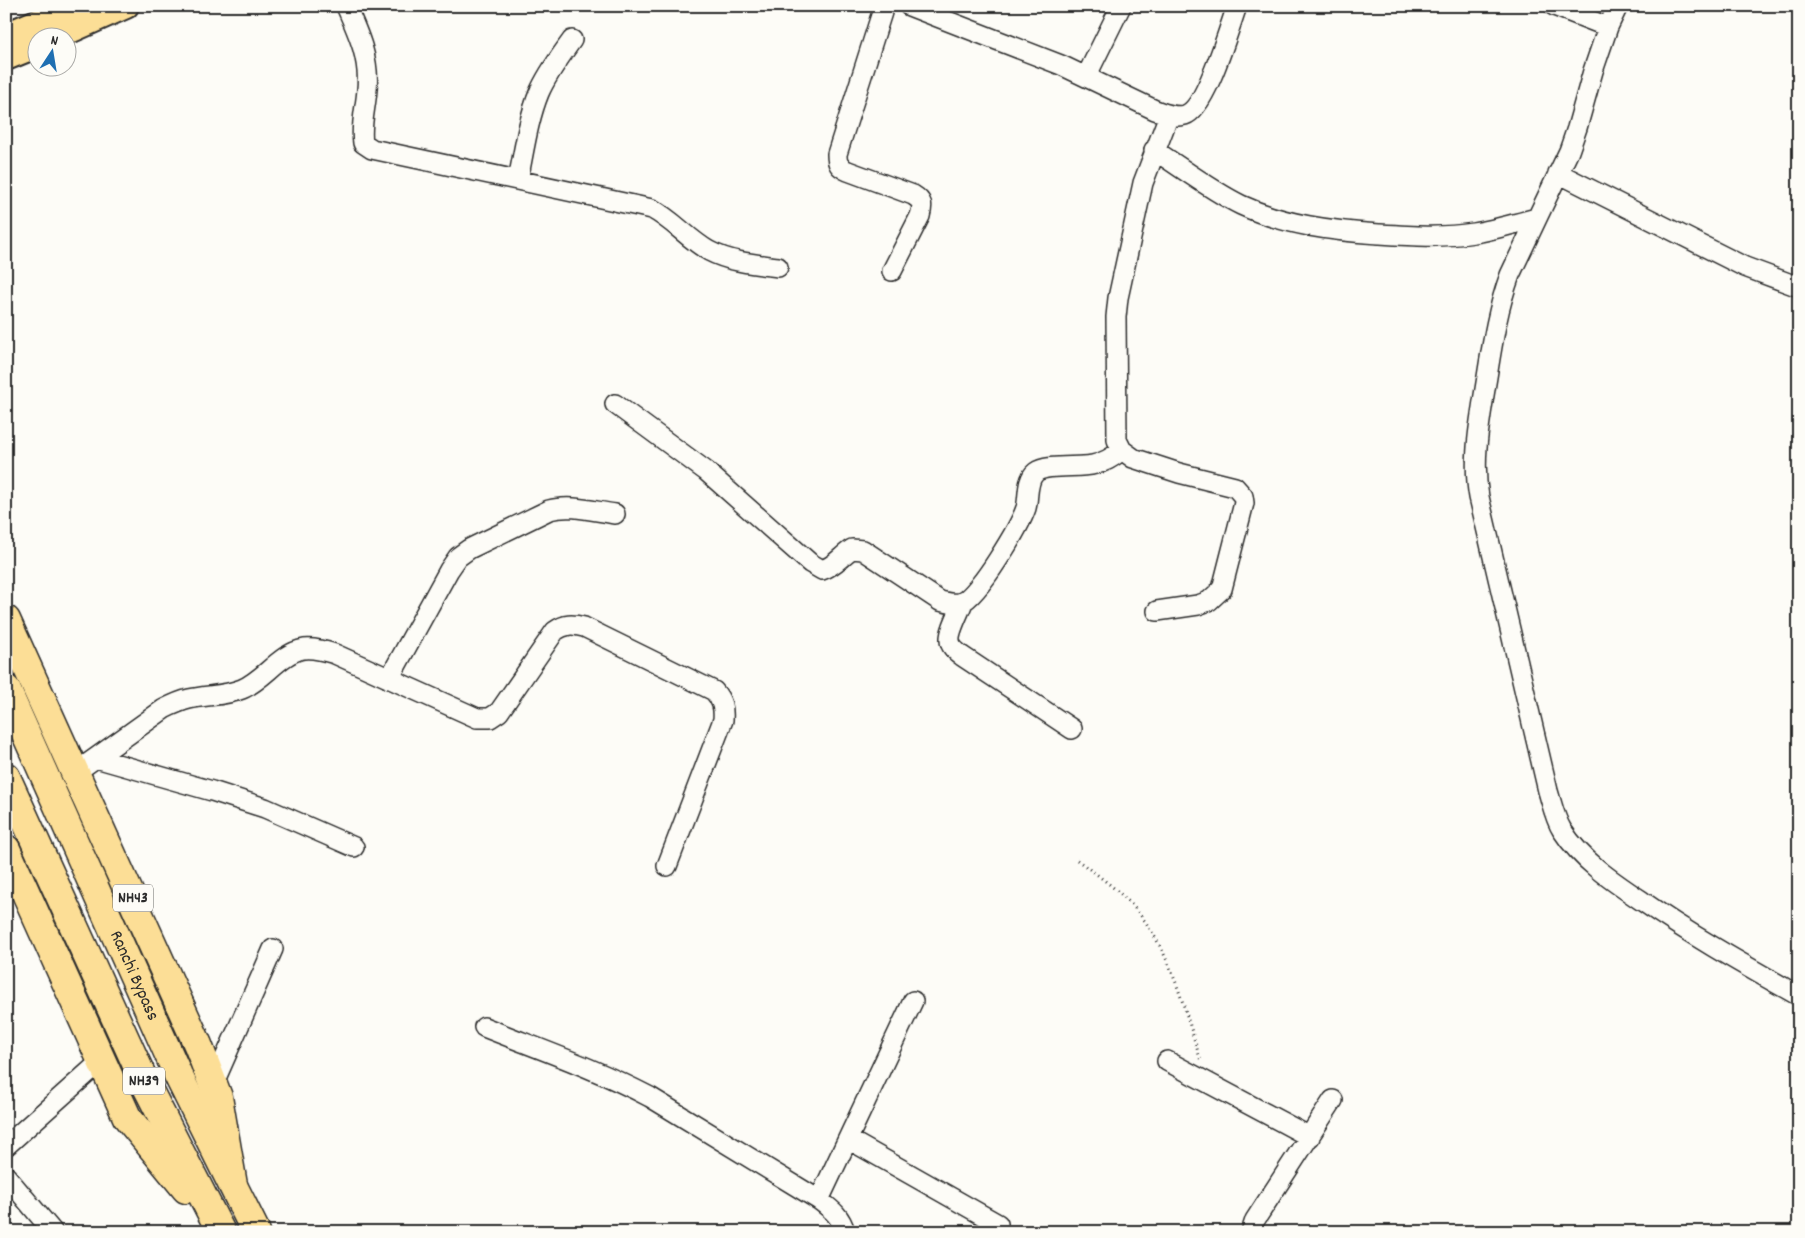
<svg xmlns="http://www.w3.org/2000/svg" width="1805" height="1238" font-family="Dekko,sans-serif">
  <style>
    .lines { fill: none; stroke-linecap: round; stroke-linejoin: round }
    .minor-casing { stroke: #2b2b2b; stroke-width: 22 }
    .major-casing { stroke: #2b2b2b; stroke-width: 28 }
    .highway-casing { stroke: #2b2b2b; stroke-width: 31 }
    .path { stroke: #2b2b2b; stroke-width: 3; stroke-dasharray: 1 4; stroke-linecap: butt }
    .minor { stroke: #fdfcf7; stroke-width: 19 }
    .major { stroke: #fcde96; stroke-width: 24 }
    .highway { stroke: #fcde96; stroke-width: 28 }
    .labels { text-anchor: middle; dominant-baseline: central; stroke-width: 5; stroke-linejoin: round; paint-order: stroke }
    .shield { fill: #fdfcf7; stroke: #6a6a68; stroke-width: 1 }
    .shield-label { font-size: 16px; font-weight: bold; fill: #2b2b2b }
    .street-label { font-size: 18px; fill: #2b2b2b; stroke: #fdfcf7 }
  </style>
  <rect width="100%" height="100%" fill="#fdfcf7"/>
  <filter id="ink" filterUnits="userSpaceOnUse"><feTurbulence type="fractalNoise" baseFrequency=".02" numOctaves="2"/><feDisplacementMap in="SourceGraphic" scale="10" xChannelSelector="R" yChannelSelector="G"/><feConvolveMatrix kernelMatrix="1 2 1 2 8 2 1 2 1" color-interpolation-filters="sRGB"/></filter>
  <g filter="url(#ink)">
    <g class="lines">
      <g class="minor-casing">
        <path id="minor" d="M346 6C358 33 370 59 367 89 366 107 360 125 363 143L372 149 652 209C673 220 688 239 709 251 730 262 754 264 778 267
          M884 6 837 154C837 164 839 167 848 171L913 195C923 201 923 205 920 216L892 271
          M909 6 1061 65 1155 110C1164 113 1175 118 1185 115 1206 109 1229 28 1237 6
          M1554 6 1608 27
          M1618 6 1608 27 1593 71 1577 128 1569 151 1510 275C1497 310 1492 346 1486 383 1480 421 1472 459 1479 497L1548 791C1552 804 1555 819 1562 830 1582 861 1612 881 1642 901 1692 936 1746 966 1799 996
          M1086 77 1121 6
          M1154 150C1182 168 1212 191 1241 205 1284 225 1333 231 1379 234 1411 236 1442 238 1474 233 1495 230 1516 223 1537 218
          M1558 173 1745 267 1799 287
          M518 180C524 151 528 120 539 93 547 74 560 57 572 40
          M615 404 706 471 810 563 822 570C835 566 841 556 852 549L863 550 940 601C948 603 955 605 962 602 979 595 1020 526 1026 508 1029 498 1026 480 1036 472 1046 464 1078 468 1092 465 1104 463 1112 458 1122 450
          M963 602C960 611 949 631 950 640 950 647 957 652 962 656L1072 729
          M1157 611 1198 605 1209 601 1222 589 1244 503 1243 496 1235 487 1179 473 1133 458 1122 450 1117 440 1116 317 1118 298 1143 183 1169 115
          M389 679 449 570 458 557 469 549 549 510C570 504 593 511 615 514
          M96 758 212 791 265 808 354 847
          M76 772 164 709C172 705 180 701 189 699 207 695 225 696 242 689 264 680 280 653 304 649 315 648 325 651 335 654L477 718H490L499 712 555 631C565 624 572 624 584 627L714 691C722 700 724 708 723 720L667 866
          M484 1027C539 1049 597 1069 650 1097L819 1200C831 1209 841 1216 845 1232
          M1167 1061 1310 1137
          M213 1085 273 949
          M848 1139 998 1224
          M6 1146 101 1061
          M6 1176 53 1232
          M819 1200 913 1001
          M1251 1232 1255 1220 1333 1100"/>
      </g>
      <g class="major-casing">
        <path id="major" d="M6 35 74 6
          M54 38 126 6
          M6 58 38 45"/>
      </g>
      <g class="highway-casing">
        <g id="highway">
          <path d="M6 620 198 1045 218 1097 233 1185"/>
          <path id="s1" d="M6 689 178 1075 256 1232"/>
          <path d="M6 777 146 1085 221 1232"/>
          <path d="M6 849 127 1117 186 1189"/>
        </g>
      </g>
      <path class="path" d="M1077 860C1095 873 1113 886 1128 901 1170 944 1183 1006 1201 1061"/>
      <use href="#minor" class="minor"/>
      <use href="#major" class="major"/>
      <use href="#highway" class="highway"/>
    </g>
  </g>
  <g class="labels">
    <g class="shield">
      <rect x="113" y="884.5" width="40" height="27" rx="4"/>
      <rect x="123" y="1067.5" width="42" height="27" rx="4"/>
    </g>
    <g class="shield-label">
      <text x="133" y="898">NH43</text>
      <text x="144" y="1081">NH39</text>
    </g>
    <g class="street-label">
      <text stroke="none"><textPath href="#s1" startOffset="314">Ranchi Bypass</textPath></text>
    </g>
  </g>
  <rect width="1805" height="1238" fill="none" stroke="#fdfcf7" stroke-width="25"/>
  <rect x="12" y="12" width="1780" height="1213" fill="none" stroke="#2b2b2b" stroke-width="2" filter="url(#ink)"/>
  <g transform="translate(52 52) rotate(12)"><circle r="24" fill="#fdfcf7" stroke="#a9a8a5"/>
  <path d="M0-4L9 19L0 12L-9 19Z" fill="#1f6fb2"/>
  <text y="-8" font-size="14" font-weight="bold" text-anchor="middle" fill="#2b2b2b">N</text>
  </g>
</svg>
